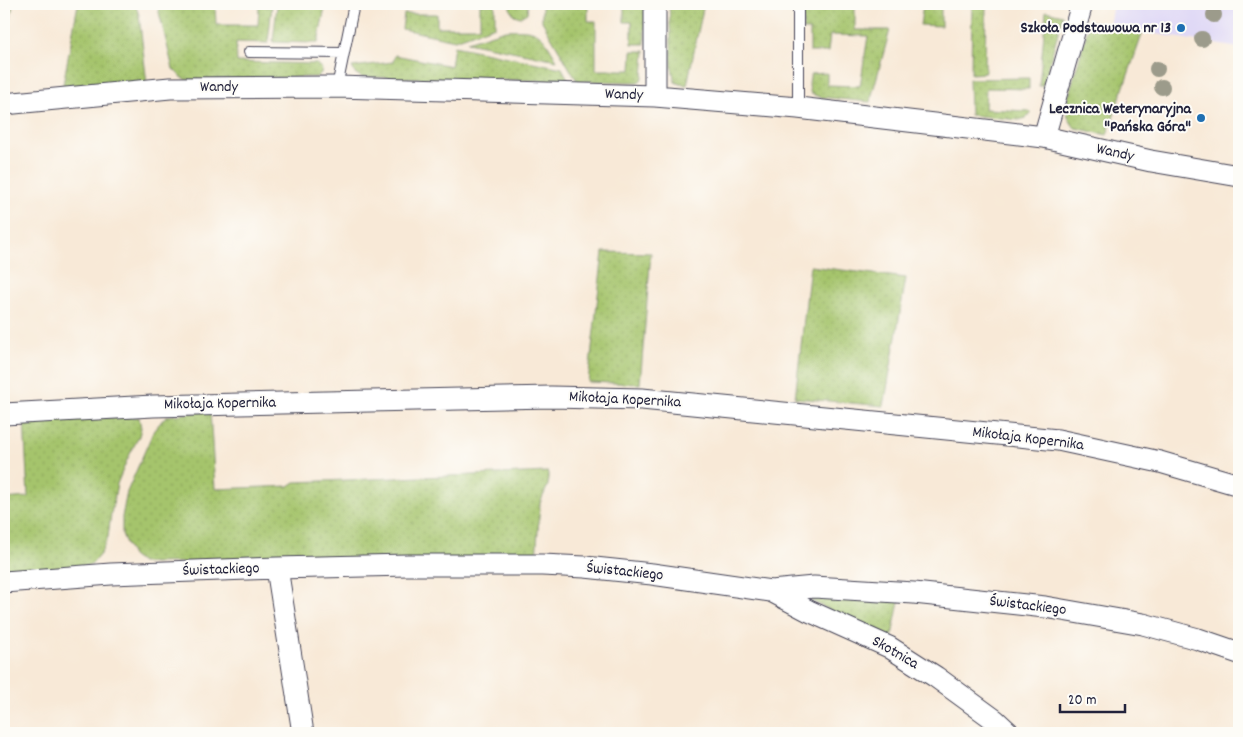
<svg xmlns="http://www.w3.org/2000/svg" width="1243" height="737" font-family="Dekko,sans-serif">
  <style>
    .built { fill: #ddd5f6 }
    .grass { fill: url(#grass-dots); stroke: #647354 }
    .lines { fill: none; stroke-linecap: round; stroke-linejoin: round }
    .lane-casing { stroke: #424052; stroke-width: 12 }
    .street-casing { stroke: #424052; stroke-width: 23 }
    .lane { stroke: #fff; stroke-width: 10 }
    .street { stroke: #fff; stroke-width: 21 }
    .tree { fill: #9c9b8b }
    .poi-dot { fill: #1f6fb2; stroke: #fdfcf7; stroke-width: 2 }
    .labels { text-anchor: middle; dominant-baseline: central; stroke-width: 4; stroke-linejoin: round; paint-order: stroke }
    .poi-label { font-size: 16px; font-weight: bold; fill: #22223b; stroke: #fdfcf7; text-anchor: end }
    .street-label { font-size: 16px; fill: #22223b; stroke: #fdfcf7 }
  </style>
  <defs>
    <pattern id="grass-dots" width="8" height="8" patternUnits="userSpaceOnUse" patternTransform="scale(1.25)"><rect width="8" height="8" fill="#a5c46c"/><path d="M2 2h.1M6 6h.1" fill="none" stroke="#8ea85e" stroke-width="1.8" stroke-linecap="round"/></pattern>
  </defs>
  <rect width="100%" height="100%" fill="#fdfcf7"/>
  <filter id="ink" filterUnits="userSpaceOnUse"><feTurbulence type="fractalNoise" baseFrequency=".02" numOctaves="2"/><feDisplacementMap in="SourceGraphic" scale="10" xChannelSelector="R" yChannelSelector="G"/><feConvolveMatrix kernelMatrix="1 2 1 2 8 2 1 2 1" color-interpolation-filters="sRGB"/></filter>
  <filter id="wash" filterUnits="userSpaceOnUse"><feTurbulence type="fractalNoise" baseFrequency=".0096" numOctaves="4" result="noise"/><feDisplacementMap in="SourceGraphic" scale="20" xChannelSelector="R" yChannelSelector="G"/><feGaussianBlur stdDeviation="1.12" result="paint"/><feColorMatrix in="noise" values="0 0 0 0 0 0 0 0 0 0 0 0 0 0 0 0 0 1.4 0 .05"/><feComposite in="paint" operator="in"/></filter>
  <g filter="url(#wash)">
    <rect width="100%" height="100%" fill="#f8e9d7"/>
    <path class="built" d="M1113 4H1239V48L1109 26Z"/>
    <path class="grass" d="M4 4H13L4 58Z
      M78 4H135L139 15 147 84 62 90Z
      M157 4H215L216 25H258L259 6H272L268 43 236 42 237 62 317 64 322 69 321 73 317 77 186 80 180 76 173 69 170 57Z
      M480 4H495V26L455 40 402 29 404 14H437V27H480Z
      M510 4H528L527 13 520 17 514 15 510 8Z
      M542 4H588V21H596V70H631L632 51H645L643 77 641 80 638 82 577 81 542 21Z
      M624 4H645V44H632V22H624Z
      M669 4H704L687 85 680 84 675 82 672 68Z
      M804 4H855V30H890L870 102 820 97 811 94C808 87 809 81 811 74L827 73V85L860 86 868 36 830 35 828 52H810V30H803Z
      M923 4H941V26L920 25Z
      M972 4H986L985 73 971 74Z
      M277 5 325 7 318 43 273 42Z
      M1046 11 1063 15 1043 86H1039Z
      M1090 21 1109 26 1143 32 1107 135 1075 128C1067 118 1066 112 1067 101Z
      M505 30C539 28 541 32 557 60L467 42Z
      M454 46 562 68 569 81 364 77 363 78 355 73 352 67 393 62 395 55 451 66Z
      M1029 78V89L986 88 985 109 1029 111 1032 113 1026 118 1019 120 970 115 969 79Z
      M603 252 651 253 640 384 588 382Z
      M810 266 906 278 884 406 795 398Z
      M210 411 215 489 289 486 295 482 548 472V485L540 503 536 559 141 563 132 556 127 546 122 534V517L127 492 154 430 166 416Z
      M139 417 141 428 139 436 127 460 117 484 111 514 108 537 101 553 91 565 4 577V499L28 497 24 420Z
      M810 595 900 597 891 641 810 600Z"/>
  </g>
  <g filter="url(#ink)">
    <g class="lines">
      <g class="lane-casing">
        <path id="lane" d="M249 52 344 53
          M337 87 354 4
          M798 108V4"/>
      </g>
      <g class="street-casing">
        <path id="street" d="M655 96V4
          M4 104 170 88 337 87 655 96 798 108 1044 137 1151 161 1239 176
          M1044 137 1082 4
          M4 414 153 406 551 397 642 399 1058 440 1160 462 1239 485
          M277 568 303 733
          M4 582 111 574 277 568 407 565H542L585 567 652 574 771 591 814 587 914 593 1045 607 1143 624 1198 639 1239 653
          M771 591 809 611 889 647 936 677 995 720 1009 733"/>
      </g>
      <use href="#lane" class="lane"/>
      <use href="#street" class="street"/>
    </g>
    <g class="tree">
      <circle cx="1214" cy="15" r="8"/>
      <circle cx="1202" cy="39" r="8"/>
      <circle cx="1157" cy="69" r="8"/>
      <circle cx="1162" cy="87" r="8"/>
    </g>
  </g>
  <g class="poi-dot">
    <circle cx="1181" cy="28" r="5"/>
    <circle cx="1201" cy="118" r="5"/>
  </g>
  <g class="labels">
    <g class="poi-label">
      <text x="1171" y="28">Szkoła Podstawowa nr 13</text>
      <text x="1191" y="109">Lecznica Weterynaryjna<tspan x="1191" dy="18">"Pańska Góra"</tspan></text>
    </g>
    <g class="street-label">
      <text x="219" y="87">Wandy</text>
      <text transform="translate(624 95) rotate(2)">Wandy</text>
      <text transform="translate(1115 153) rotate(13)">Wandy</text>
      <text transform="translate(625 400) rotate(3)">Mikołaja Kopernika</text>
      <text transform="translate(220 404) rotate(-1)">Mikołaja Kopernika</text>
      <text transform="translate(1028 439) rotate(7)">Mikołaja Kopernika</text>
      <text transform="translate(221 570) rotate(-2)">Świstackiego</text>
      <text transform="translate(625 572) rotate(6)">Świstackiego</text>
      <text transform="translate(1028 606) rotate(7)">Świstackiego</text>
      <text transform="translate(895 653) rotate(30)">Skotnica</text>
    </g>
  </g>
  <rect width="1243" height="737" fill="none" stroke="#fdfcf7" stroke-width="20"/>
  <path d="M1060 704v8h65v-8" fill="none" stroke="#22223b" stroke-width="2.5"/>
  <text x="1068" y="704" font-size="15" fill="#22223b" stroke="#fdfcf7" stroke-width="4" paint-order="stroke">20 m</text>
</svg>
